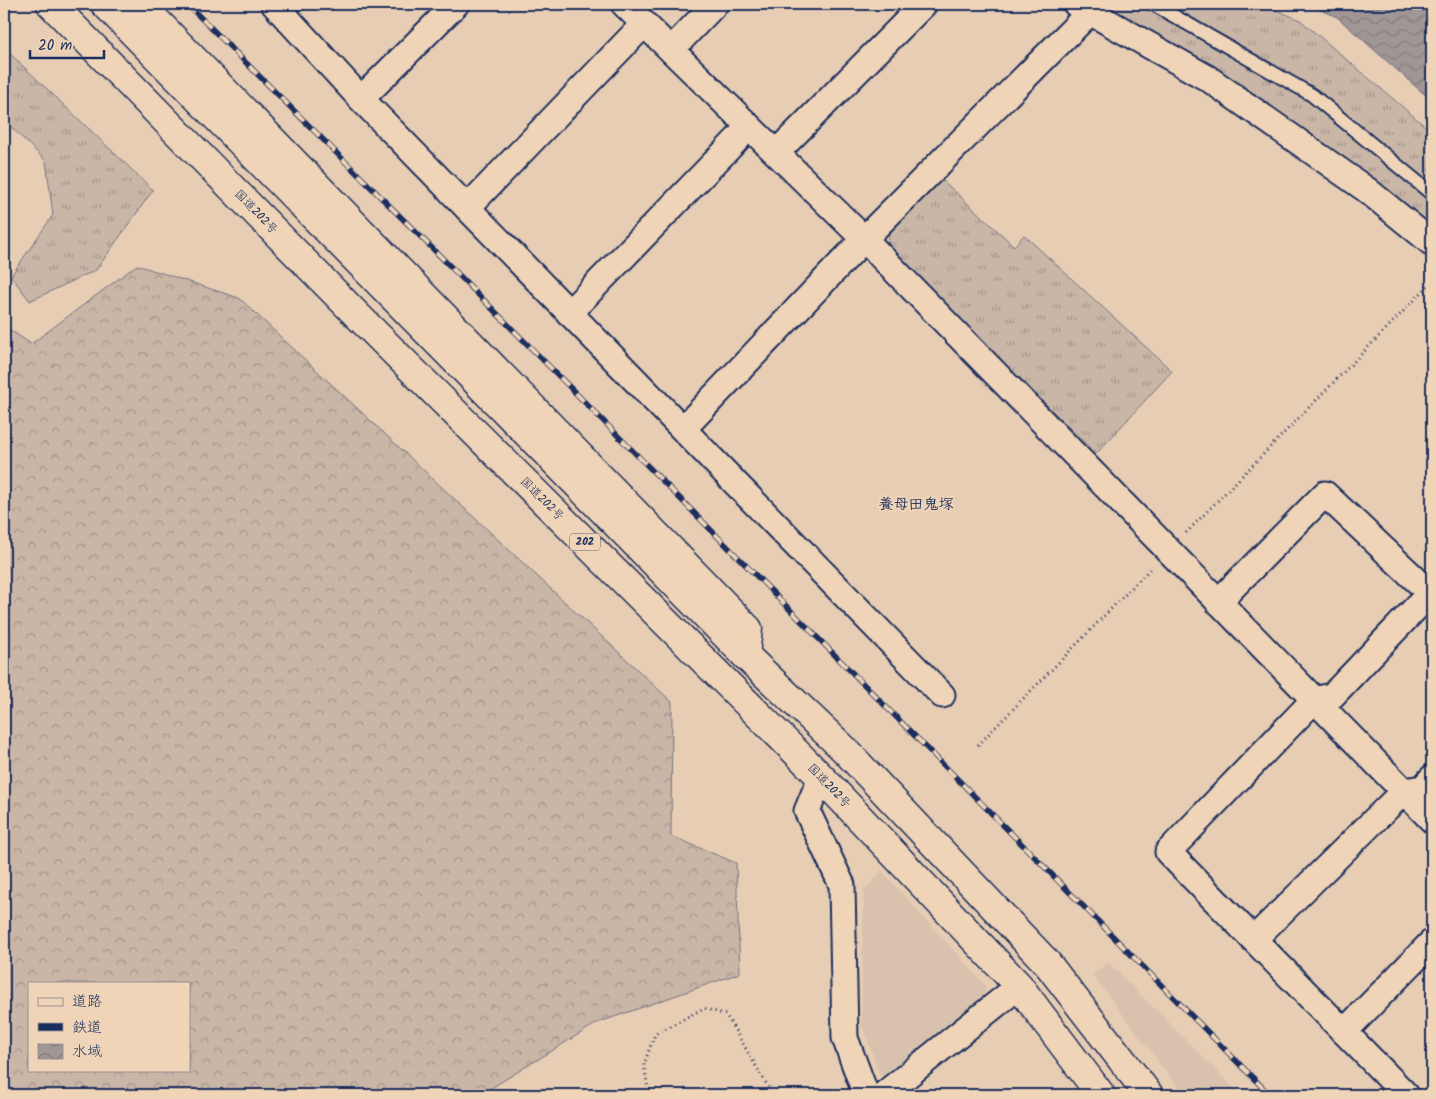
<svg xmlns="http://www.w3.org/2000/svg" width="1436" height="1099" font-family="Kalam,'Klee One',sans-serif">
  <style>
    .built { fill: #d8c1ad }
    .grass { fill: url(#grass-tufts); stroke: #727282 }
    .forest { fill: url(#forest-crowns); stroke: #727282; fill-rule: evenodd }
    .water { fill: url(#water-waves); stroke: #6b6d80 }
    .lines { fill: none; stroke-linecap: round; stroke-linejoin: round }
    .lane-casing { stroke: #1b2f5e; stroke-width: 16 }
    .street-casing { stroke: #1b2f5e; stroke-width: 29 }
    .secondary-casing { stroke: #1b2f5e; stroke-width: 31 }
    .highway-casing { stroke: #1b2f5e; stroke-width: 31 }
    .path { stroke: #1b2f5e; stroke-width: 3; stroke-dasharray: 1 4; stroke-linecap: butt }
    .lane { stroke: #f0d4b7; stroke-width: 12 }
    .street { stroke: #f0d4b7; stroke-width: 25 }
    .secondary { stroke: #f0d4b7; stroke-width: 28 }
    .highway { stroke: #f0d4b7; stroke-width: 28 }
    .rail-casing { stroke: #1b2f5e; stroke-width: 5.5 }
    .rail { stroke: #f0d4b7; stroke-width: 4; stroke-dasharray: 11; stroke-linecap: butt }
    .labels { text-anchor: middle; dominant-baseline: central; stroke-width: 4; stroke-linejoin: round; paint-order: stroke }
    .shield { fill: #f0d4b7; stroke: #5b6079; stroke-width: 1 }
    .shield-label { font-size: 11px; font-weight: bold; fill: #1b2f5e }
    .street-label { font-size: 12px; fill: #1b2f5e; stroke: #f0d4b7 }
    .quarter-label { font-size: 15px; font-weight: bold; fill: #1b2f5e; stroke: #f0d4b7 }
  </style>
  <defs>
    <pattern id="grass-tufts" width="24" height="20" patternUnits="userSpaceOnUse" patternTransform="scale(1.25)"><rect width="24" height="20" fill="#cab6a7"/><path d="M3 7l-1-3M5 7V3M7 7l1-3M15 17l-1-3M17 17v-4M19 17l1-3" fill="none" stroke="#a3948b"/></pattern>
    <pattern id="forest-crowns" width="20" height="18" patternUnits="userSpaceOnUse" patternTransform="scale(1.25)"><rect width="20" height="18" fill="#cab6a7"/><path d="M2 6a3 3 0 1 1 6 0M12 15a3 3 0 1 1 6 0" fill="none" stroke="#a3948b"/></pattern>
    <pattern id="water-waves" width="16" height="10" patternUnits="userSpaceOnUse" patternTransform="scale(1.25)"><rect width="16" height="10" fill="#a19696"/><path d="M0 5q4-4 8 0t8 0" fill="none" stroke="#827b7e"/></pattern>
  </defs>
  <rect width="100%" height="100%" fill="#e7cdb3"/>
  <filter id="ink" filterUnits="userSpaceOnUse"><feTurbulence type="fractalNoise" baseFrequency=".02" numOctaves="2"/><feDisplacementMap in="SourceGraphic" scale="10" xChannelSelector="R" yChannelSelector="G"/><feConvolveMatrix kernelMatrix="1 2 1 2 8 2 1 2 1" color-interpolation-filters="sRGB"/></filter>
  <g filter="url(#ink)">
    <path class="built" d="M882 871 985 985V1006L884 1086 861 1022 864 890Z
      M1109 963 1241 1095H1184L1092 974Z"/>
    <path class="grass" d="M1088 4H1262L1300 20 1432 132V229L1376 181 1214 71Z
      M4 48 153 190 96 270 30 301 11 276 53 215 46 161 4 120Z
      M940 178 1014 246 1024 235 1172 371 1096 454 888 248 889 232Z"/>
    <path class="forest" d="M137 265 239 298 672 702 671 836 736 863 740 973 597 1023 480 1095H4V326L31 344ZM29 983H189V1070H29Z"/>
    <path class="water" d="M1306 4H1432V101L1337 17Z"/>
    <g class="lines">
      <g class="lane-casing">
        <path id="lane" d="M1153 4 1312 95 1432 194"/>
      </g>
      <g class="street-casing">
        <path id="street" d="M274 4 361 99 942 695
          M624 4 864 239 1432 820
          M1076 4 1209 79 1367 190 1432 243
          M671 50 715 4
          M361 99 456 4
          M776 153 924 4
          M467 208 644 24
          M569 313 749 127
          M683 429 864 239 1090 12
          M1218 602 1325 494 1430 593 1332 696 1314 700 1168 852 1406 1095
          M821 777 807 811 842 885 845 1038 866 1095
          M1254 939 1404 791 1423 788 1432 778
          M1344 1032 1432 942
          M883 1095 1019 986"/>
      </g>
      <g class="secondary-casing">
        <path id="secondary" d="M140 4 748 629 745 655"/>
      </g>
      <g class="highway-casing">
        <path id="highway" d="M51 4 354 312 821 777 1019 986 1101 1095
          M105 4 745 655 845 750 1047 963 1149 1095"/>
      </g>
      <path class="path" d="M1186 533 1432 282
        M978 745 1152 567
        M649 1095 644 1064 655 1034 704 1008 726 1015 773 1095"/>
      <use href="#lane" class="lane"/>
      <use href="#street" class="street"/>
      <use href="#secondary" class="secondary"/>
      <use href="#highway" class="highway"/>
      <g class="rail-casing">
        <path id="rail" d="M187 4 446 262 1270 1095"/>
      </g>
      <use href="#rail" class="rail"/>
    </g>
  </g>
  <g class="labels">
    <rect class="shield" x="570" y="533.5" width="30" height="17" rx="4"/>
    <g class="shield-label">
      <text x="585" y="542">202</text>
    </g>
    <g class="street-label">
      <text transform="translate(256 212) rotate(46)">国道202号</text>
      <text transform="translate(542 499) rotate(45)">国道202号</text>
      <text transform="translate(829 786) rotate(46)">国道202号</text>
    </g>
    <g class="quarter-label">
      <text x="916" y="505">養母田鬼塚</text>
    </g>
  </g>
  <rect width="1436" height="1099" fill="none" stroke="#f0d4b7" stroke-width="20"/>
  <rect x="10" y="10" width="1416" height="1079" fill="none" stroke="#1b2f5e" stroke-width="2" filter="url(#ink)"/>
  <rect x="28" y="982" width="162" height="90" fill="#f0d4b7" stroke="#9b9293"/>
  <rect x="38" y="998" width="25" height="8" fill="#f0d4b7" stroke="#9b9293"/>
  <text x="72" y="1006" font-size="15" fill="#1b2f5e">道路</text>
  <rect x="38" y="1023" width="25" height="8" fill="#1b2f5e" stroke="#9b9293"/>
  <text x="72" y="1032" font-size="15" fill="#1b2f5e">鉄道</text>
  <rect x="38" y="1044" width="25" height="15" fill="url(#water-waves)" stroke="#9b9293"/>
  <text x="72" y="1056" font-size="15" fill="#1b2f5e">水域</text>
  <path d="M30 50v8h74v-8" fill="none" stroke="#1b2f5e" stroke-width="2.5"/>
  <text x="38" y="50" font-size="15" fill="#1b2f5e" stroke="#f0d4b7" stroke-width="4" paint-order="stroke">20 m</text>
</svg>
